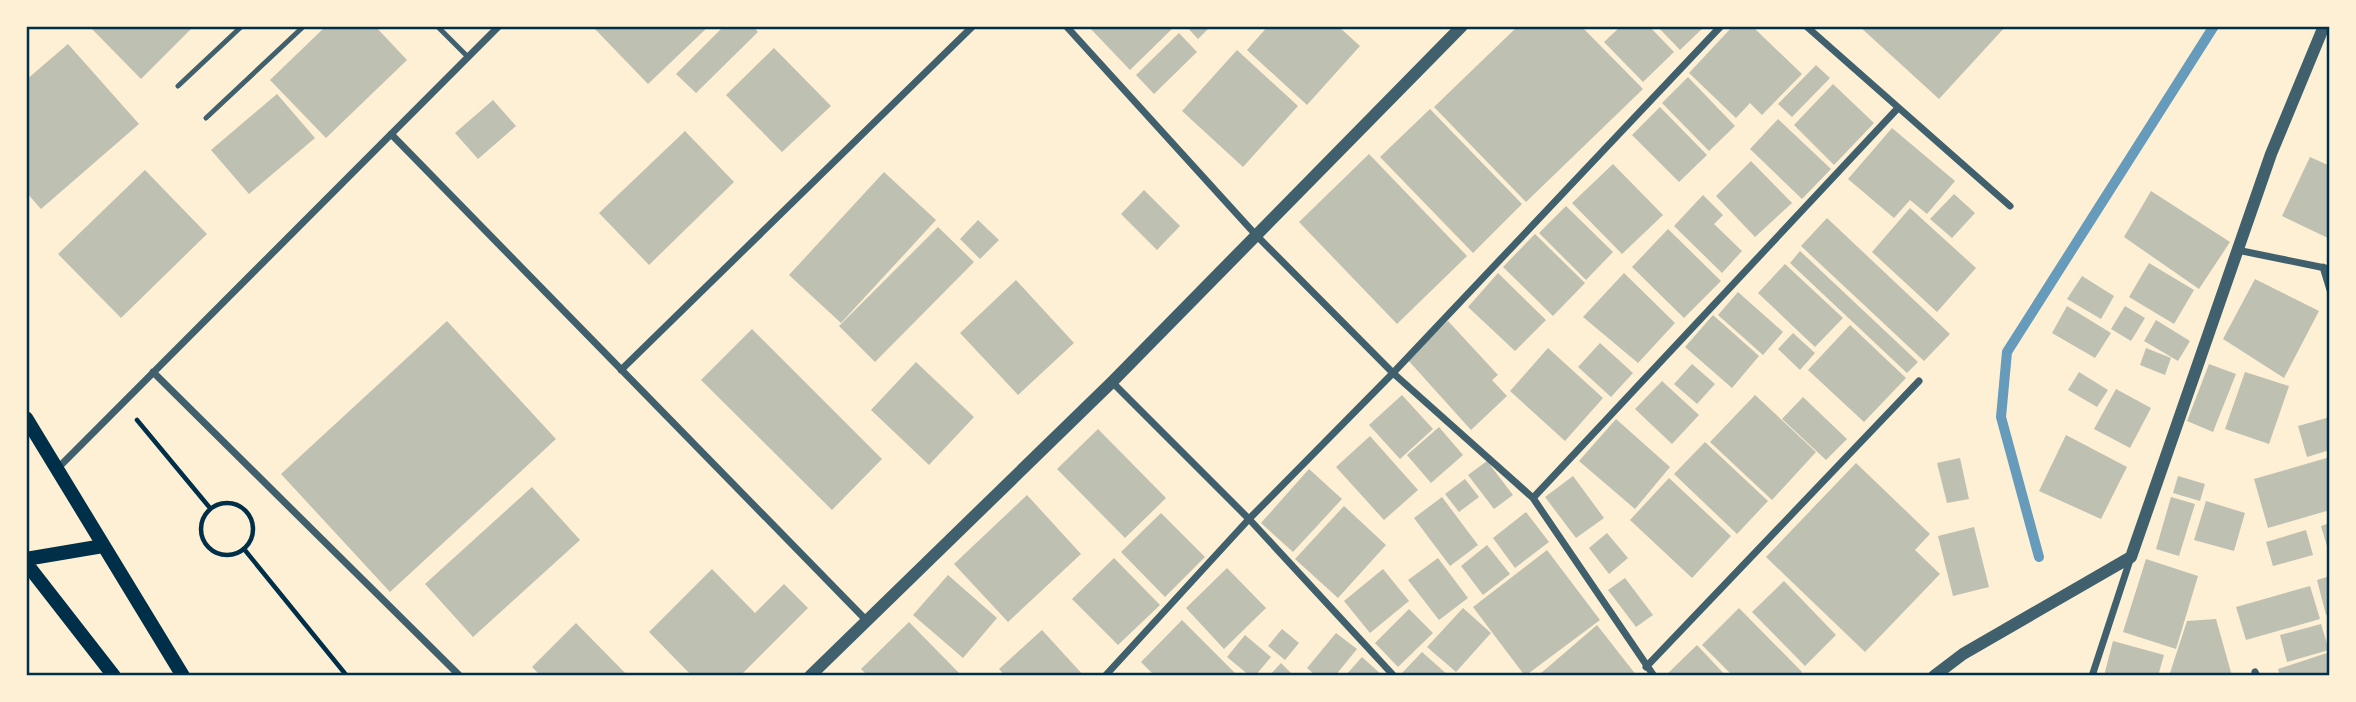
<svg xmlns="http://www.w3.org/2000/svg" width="2356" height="702" font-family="'Source Serif 4',serif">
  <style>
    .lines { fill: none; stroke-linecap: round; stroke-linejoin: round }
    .stream { stroke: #669bbc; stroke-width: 10 }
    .building { fill: #bec0b2 }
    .path { stroke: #003049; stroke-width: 4.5 }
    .service { stroke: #3f606c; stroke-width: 5 }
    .minor { stroke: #3f606c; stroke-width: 7 }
    .tertiary { stroke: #3f606c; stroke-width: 12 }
    .secondary { stroke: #003049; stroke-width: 14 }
    .neatline { fill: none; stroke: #003049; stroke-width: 2.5 }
  </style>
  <rect width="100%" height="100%" fill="#fdf0d5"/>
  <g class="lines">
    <path class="stream" d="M2039 557 2001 417 2007 352 2214 26"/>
  </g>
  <path class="building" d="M89 26H194L141 79Z
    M326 26H375L407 60 326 138 270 80Z
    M592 26H709L648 84Z
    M724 26H753L758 32 696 93 676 74Z
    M1088 26H1175L1130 70Z
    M1186 26H1211L1198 39Z
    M1268 26H1338L1360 46 1307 105 1247 50Z
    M1518 26H1581L1643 89 1526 202 1434 107Z
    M1621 26H1649L1674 52 1643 82 1604 42Z
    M1657 26H1705L1680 50Z
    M1733 26H1752L1802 74 1762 115 1750 103 1736 118 1689 73Z
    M1859 26H2006L1939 99Z
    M1179 33 1197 52 1154 94 1136 75Z
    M68 44 139 124 41 209 26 192V80Z
    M774 48 831 106 782 152 726 95Z
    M1237 50 1298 106 1243 167 1182 111Z
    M1816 65 1830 78 1792 117 1778 104Z
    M1688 77 1735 126 1709 151 1662 103Z
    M1833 84 1874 123 1834 165 1794 125Z
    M277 94 315 138 249 194 211 150Z
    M493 100 516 126 478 159 455 133Z
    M1660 107 1707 155 1679 182 1632 135Z
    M1430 109 1522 204 1473 253 1380 157Z
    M1778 119 1831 169 1802 199 1750 149Z
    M1892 128 1955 181 1927 214 1910 200 1894 218 1848 179Z
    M685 131 734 182 649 265 599 213Z
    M1369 154 1467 256 1397 324 1299 222Z
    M2310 157 2330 166V239L2282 216Z
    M1751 161 1792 203 1755 237 1716 196Z
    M1613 164 1663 215 1622 254 1572 203Z
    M145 170 207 234 121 318 58 254Z
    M884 172 936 220 841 323 789 275Z
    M1144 190 1180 226 1157 250 1121 214Z
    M2151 191 2230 242 2199 289 2124 237Z
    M1954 194 1975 213 1952 238 1930 219Z
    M1703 195 1723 215 1714 224 1742 251 1722 273 1674 226Z
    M1566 206 1613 252 1586 280 1539 233Z
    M1910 208 1976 268 1937 312 1872 252Z
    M1827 218 1950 334 1924 361 1801 246Z
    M978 220 999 240 980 259 960 239Z
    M938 227 974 262 875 362 839 326Z
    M1668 229 1721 281 1684 318 1632 267Z
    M1535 234 1585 283 1553 316 1503 267Z
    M1800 251 1918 362 1907 373 1790 263Z
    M2149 263 2194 290 2174 324 2129 297Z
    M1785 264 1843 318 1815 347 1758 293Z
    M1498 273 1546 320 1515 351 1468 307Z
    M1624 273 1675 323 1638 363 1583 317Z
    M2082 276 2114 296 2101 319 2067 299Z
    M2255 279 2319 311 2284 378 2223 339Z
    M1016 280 1074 343 1018 395 960 333Z
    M1738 292 1783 332 1763 355 1718 315Z
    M2067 306 2111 333 2095 358 2052 333Z
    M2125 306 2145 318 2131 341 2111 329Z
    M1713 315 1759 356 1732 388 1685 347Z
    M2156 320 2190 341 2178 361 2144 341Z
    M447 321 556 439 390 592 281 474Z
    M1448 321 1498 375 1492 380 1507 396 1471 430 1407 359Z
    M1850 325 1906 378 1864 422 1808 370Z
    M752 329 882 459 832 510 701 380Z
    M1793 333 1815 353 1800 370 1778 349Z
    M1600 343 1633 373 1611 397 1578 367Z
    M1548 348 1603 398 1565 441 1510 391Z
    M2146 348 2171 358 2165 375 2140 365Z
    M916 362 974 417 929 465 871 410Z
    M1692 364 1715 384 1697 404 1674 384Z
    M2209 364 2236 374 2213 432 2187 421Z
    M2079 372 2108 390 2097 407 2068 390Z
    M2245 372 2289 386 2269 444 2225 429Z
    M1662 381 1699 415 1672 444 1635 409Z
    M2116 389 2151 408 2130 448 2094 429Z
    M1402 395 1433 429 1400 459 1369 425Z
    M1755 395 1816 452 1772 500 1710 442Z
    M1803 397 1847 439 1826 460 1782 419Z
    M2330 417V450L2307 457 2298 426Z
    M1616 419 1670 467 1635 509 1579 461Z
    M1439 427 1463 455 1431 483 1407 455Z
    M1098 429 1166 498 1125 538 1057 469Z
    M2066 435 2127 467 2101 519 2039 491Z
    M1370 436 1418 490 1384 520 1336 467Z
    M1705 442 1768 501 1737 534 1674 474Z
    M2330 457V510L2268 528 2254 479Z
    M1960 458 1969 499 1947 503 1937 463Z
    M1487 461 1513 495 1494 509 1468 475Z
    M1856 463 1930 534 1915 550 1940 574 1865 652 1766 557Z
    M1309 469 1342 499 1293 552 1261 523Z
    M1573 476 1604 518 1576 538 1545 497Z
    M2178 476 2205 484 2200 501 2173 493Z
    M1669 478 1731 536 1692 578 1630 520Z
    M1465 479 1479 497 1459 512 1445 494Z
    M532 487 580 540 473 637 425 584Z
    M1027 495 1081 554 1008 622 954 564Z
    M1442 497 1478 545 1450 566 1414 518Z
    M2171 497 2195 504 2179 556 2156 549Z
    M2206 501 2245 513 2234 551 2194 540Z
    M1344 506 1386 545 1338 598 1295 559Z
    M1526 512 1549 542 1515 568 1493 538Z
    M1161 513 1205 557 1165 597 1121 552Z
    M2330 523V553H2329L2321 526Z
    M1974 527 1989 587 1953 596 1938 536Z
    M2306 530 2313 555 2273 566 2266 542Z
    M1607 533 1628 558 1609 574 1589 548Z
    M1487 545 1510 574 1483 595 1461 566Z
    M1547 550 1600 620 1525 676 1473 607Z
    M1114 558 1160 605 1118 645 1072 599Z
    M1438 558 1468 598 1439 620 1408 580Z
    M2146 559 2198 576 2176 649 2123 632Z
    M1227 568 1266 608 1224 649 1186 608Z
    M712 569 755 613 784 584 808 608 740 676H692L649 632Z
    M1383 569 1409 601 1370 633 1344 601Z
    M948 575 997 618 963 658 913 615Z
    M2330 576V614L2326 615 2317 580Z
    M1625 578 1653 615 1636 627 1608 590Z
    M1784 581 1836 635 1805 666 1752 612Z
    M2310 586 2320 619 2246 640 2236 607Z
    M1463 608 1491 633 1456 672 1427 647Z
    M1739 608 1802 672 1799 676H1733L1702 645Z
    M1409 609 1433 633 1398 667 1375 643Z
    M2216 619 2232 676H2169L2187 621Z
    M1182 620 1238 676H1155L1141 662Z
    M909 622 959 673 956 676H868L861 669Z
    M576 623 628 676H541L532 667Z
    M2321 624 2329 650 2287 662 2280 635Z
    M1597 625 1637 676H1542L1540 674Z
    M1282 629 1299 643 1285 660 1268 646Z
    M1042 630 1084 676H1005L999 669Z
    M1336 633 1357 649 1335 676H1316L1307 668Z
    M1245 635 1271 657 1255 676H1250L1227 657Z
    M2113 641 2164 655 2158 676H2104Z
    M1697 645 1726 676H1665Z
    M1422 652 1449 676H1405L1402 673Z
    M2330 652V676H2280L2278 669Z
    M1362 657 1383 676H1345Z
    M1281 663 1294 676H1269Z"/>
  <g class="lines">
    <path class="path" d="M137 420 210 508
      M201 529a26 26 0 1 1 52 0a26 26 0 1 1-52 0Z
      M244 549 347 676"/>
    <path class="service" d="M437 26 468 57
      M178 86 242 26
      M206 118 304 26"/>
    <path class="minor" d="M1066 26 1255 234 1393 373 1533 498 1654 676
      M1806 26 2010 206
      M391 134 866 620
      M2237 250 2330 269
      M2323 267 2330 290
      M621 370 973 26
      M153 372 460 676
      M1112 382 1249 519 1394 676
      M57 469 499 26
      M1533 498 1898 108
      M1646 667 1919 381
      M2255 672 2257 676
      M1105 676 1249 519 1393 373 1721 26
      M2092 676 2131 557"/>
    <path class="tertiary" d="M810 676 1112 382 1462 26
      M1934 676 1963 654 2131 557 2271 154 2324 26"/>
    <path class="secondary" d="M26 418 183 676
      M26 559 103 546
      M26 563 114 676"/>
  </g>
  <rect width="2356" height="702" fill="none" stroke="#fdf0d5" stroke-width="56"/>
  <rect x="28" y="28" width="2300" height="646" class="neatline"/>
</svg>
